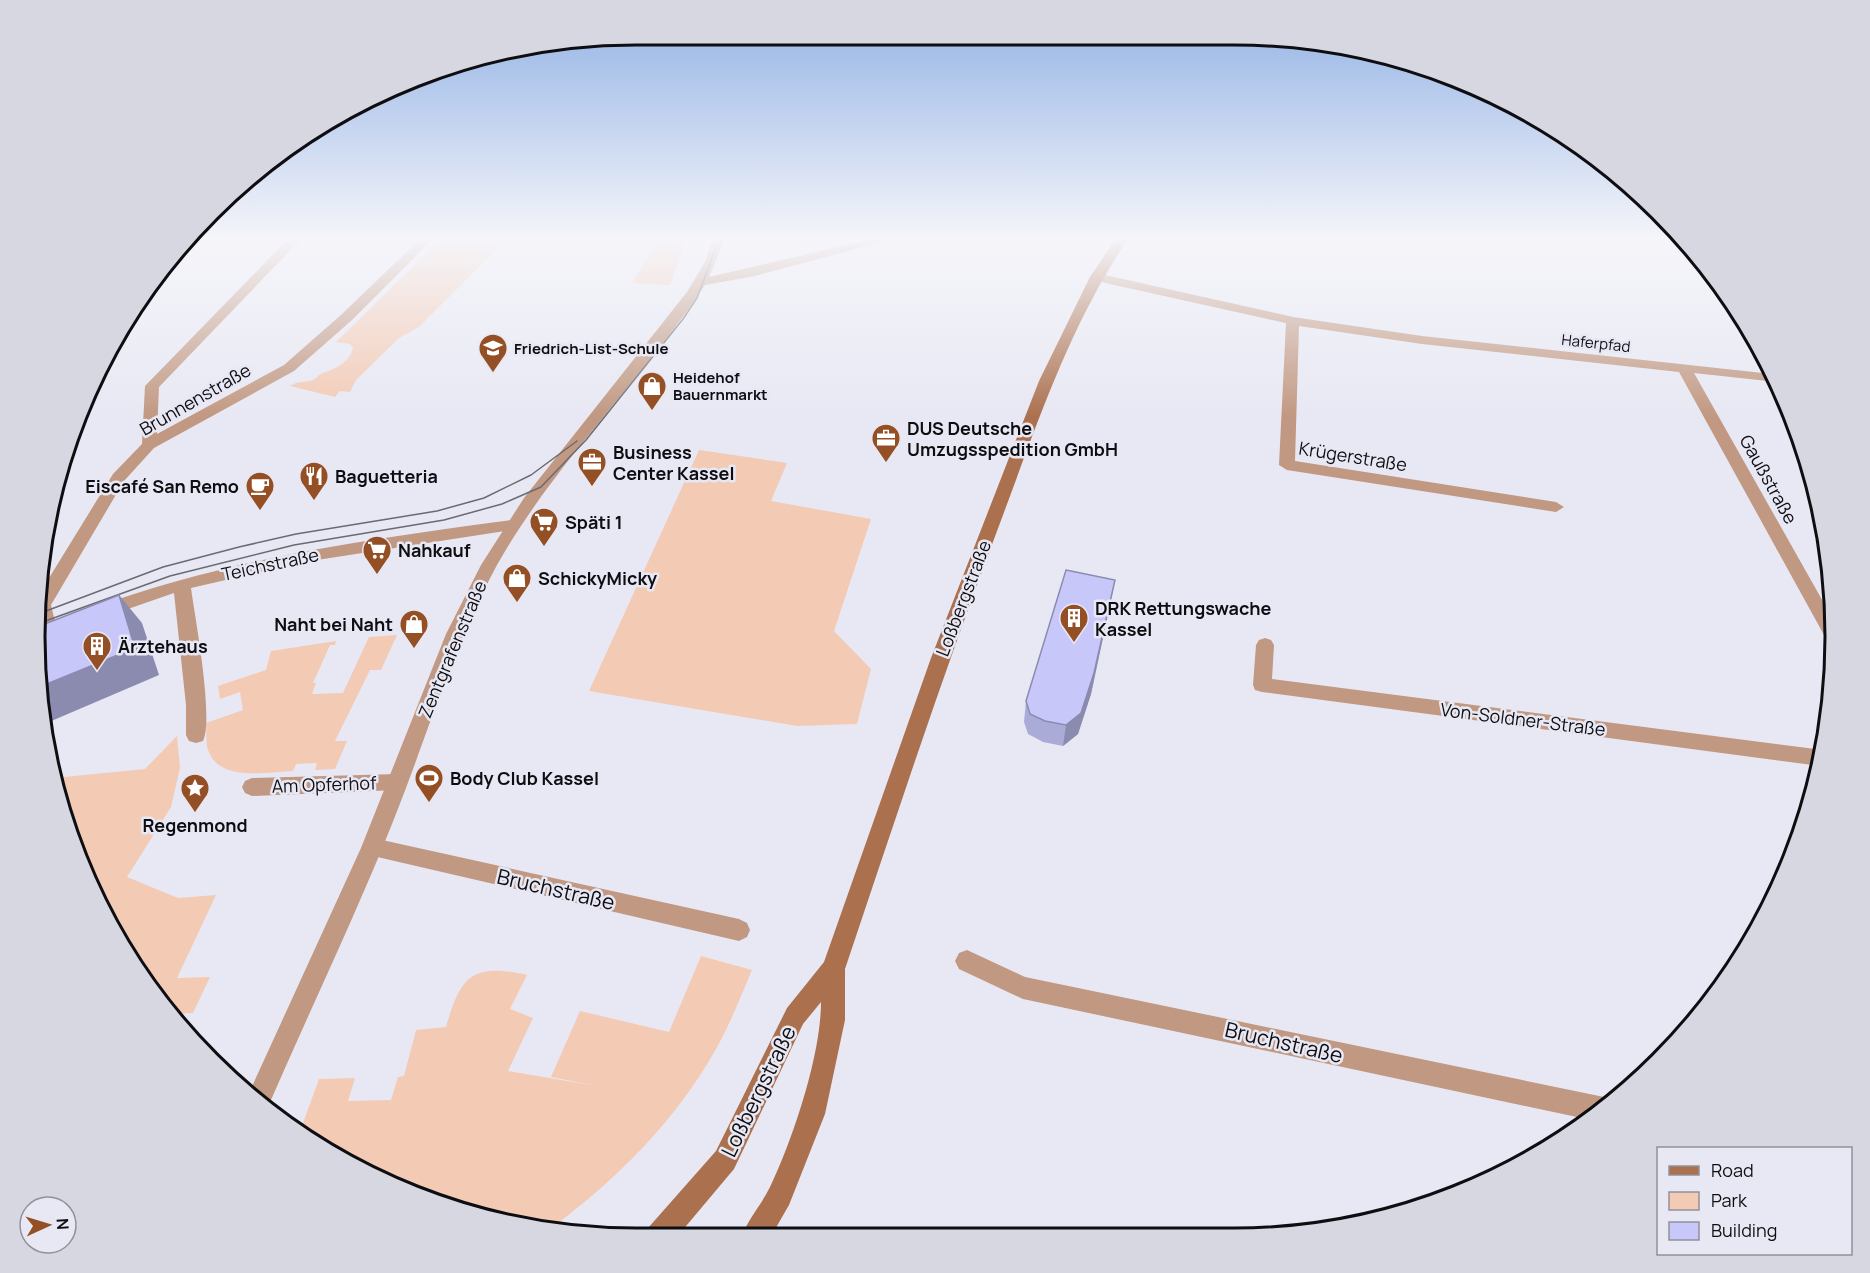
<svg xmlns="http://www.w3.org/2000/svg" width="1870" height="1273" font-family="Manrope,sans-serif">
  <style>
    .green { fill: #f3cab4 }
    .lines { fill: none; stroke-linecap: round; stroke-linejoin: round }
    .minor { fill: #c19881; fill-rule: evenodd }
    .tertiary { fill: #c19881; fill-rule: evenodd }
    .secondary { fill: #ab704e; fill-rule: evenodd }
    .tram { stroke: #6a6a72; stroke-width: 1.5 }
    .wall { fill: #ababd7 }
    .shaded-wall { fill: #8b8baf }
    .building { fill: #c7c7fa; stroke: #8b8baf; stroke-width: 1.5 }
    .labels { text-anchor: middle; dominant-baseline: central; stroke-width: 5; stroke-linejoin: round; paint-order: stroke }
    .far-street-label { font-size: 15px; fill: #0e0e12; stroke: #e8e8f4 }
    .far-poi-label { font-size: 15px; font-weight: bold; fill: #0e0e12; stroke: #e8e8f4; text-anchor: start }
    .street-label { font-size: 18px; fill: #0e0e12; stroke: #e8e8f4 }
    .poi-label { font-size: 18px; font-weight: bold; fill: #0e0e12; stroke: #e8e8f4; text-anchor: start }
    .near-street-label { font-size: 21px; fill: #0e0e12; stroke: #e8e8f4 }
    .rim { fill: none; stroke: #0e0e12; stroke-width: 3 }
  </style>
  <rect width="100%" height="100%" fill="#e8e8f4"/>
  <path class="green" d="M441 239H507L419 327 399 338 356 380 350 392 340 391 335 397 290 386C299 380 305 383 313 380 316 379 318 375 321 374 334 369 349 364 353 348L350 344 336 342Z
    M659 239H687L670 285 632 283Z
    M699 450 787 463 771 501 871 519 834 631 871 669 857 724 797 726 589 691Z
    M397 635 381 670H370L335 741H347L335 769 315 770 317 763 296 764 293 771C269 772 220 782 209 752 205 744 207 732 206 723L243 710 240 692 220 699 218 686 266 670 271 651 336 641 335 645H330L313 683H316L312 694 343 693 369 637Z
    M177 736 180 768 171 807 127 877 178 898 216 895 177 978 210 977 193 1013 168 1014 159 1003 97 903 54 778 145 769Z
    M701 956 752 970C741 996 730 1024 716 1049 675 1122 616 1180 549 1230L519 1227 406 1193 299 1134 319 1079 355 1078 348 1101 391 1100 398 1077 404 1076 416 1030 446 1027C461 975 472 963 527 975L510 1009 533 1018 508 1071 597 1086 551 1077 580 1011 669 1032Z"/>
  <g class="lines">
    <path class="minor" d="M288 239H301L159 387 157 434 284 365 342 314 420 239H433L352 320 294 371 154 448 124 481 51 605 58 634 55 639H43L37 623 38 596 113 474 142 444 145 386Z
      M1096 273 1293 317 1422 336 1772 374 1777 382 1694 373 1834 621 1835 646 1829 644 1679 372 1422 344 1299 326 1295 461 1556 502 1564 507 1556 512 1287 470 1279 465 1286 323 1092 280 1090 277Z
      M512 520 518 521 520 525 518 529 304 562 191 588C195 617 214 719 203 741L196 743 189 741 186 735V705L174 593 102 618 96 617 93 612 96 607C231 558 370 539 512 520Z
      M1265 638 1271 640 1274 645 1272 679 1823 750 1820 766 1262 692 1255 690 1253 685 1256 645 1259 640Z
      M397 774 404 776 407 782 404 788 397 790 252 796 245 793 242 787 245 781 252 778Z
      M373 838 739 919 747 923 750 930 747 937 739 941 373 856 365 854 362 847 365 840Z
      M967 950 1025 977 1604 1097 1613 1102 1591 1120 1023 999 959 969 955 961 959 953Z"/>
    <path class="tertiary" d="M713 239H725L709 277 872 239H893L755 276 705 285C640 382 554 464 497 565 453 646 428 734 394 819 355 917 309 1012 267 1109L249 1093 361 848 446 634 481 565 524 498 687 292 705 262Z"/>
    <path class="secondary" d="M1116 239H1128C1071 323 1038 421 1003 515 946 665 896 817 845 969V1020L825 1114 789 1205 770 1238H741C747 1220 762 1204 770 1187 793 1139 821 1055 821 1002L803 1024 734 1169 676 1238H644L648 1228 716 1151 787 1008 824 962 931 658 1039 381 1090 277Z"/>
    <path class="tram" d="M38 614 163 567 239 547 296 534 437 511 484 498 531 475 577 441
      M37 624 170 576 294 545 444 520 502 504 541 487 586 440 683 319 697 298 719 239"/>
  </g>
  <path class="wall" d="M1111 601 1091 694 1078 734 1063 746 1043 742 1028 734 1024 722 1026 701Z"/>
  <path class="shaded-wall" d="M1115 580 1091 694 1078 734 1063 746 1066 725Z
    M119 595 142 623 159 675 42 725 37 688Z"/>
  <path class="building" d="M1066 570 1115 580 1094 673 1081 713 1066 725 1045 721 1030 714 1026 701Z
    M119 595 135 648 37 688 36 676 37 627Z"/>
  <linearGradient id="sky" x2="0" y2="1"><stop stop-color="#90b1e4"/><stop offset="0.57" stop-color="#f5f5fa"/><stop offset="1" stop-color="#f5f5fa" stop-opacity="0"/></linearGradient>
  <rect width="1870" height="418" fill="url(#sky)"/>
  <defs>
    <g id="school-pin" transform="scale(1.5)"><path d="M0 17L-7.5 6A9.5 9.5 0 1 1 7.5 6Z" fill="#944f24" stroke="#e8e8f4"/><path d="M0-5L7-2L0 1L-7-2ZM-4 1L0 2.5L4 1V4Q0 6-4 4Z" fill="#fff"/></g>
    <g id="shop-pin" transform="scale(1.5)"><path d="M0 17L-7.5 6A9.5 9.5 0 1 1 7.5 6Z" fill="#944f24" stroke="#e8e8f4"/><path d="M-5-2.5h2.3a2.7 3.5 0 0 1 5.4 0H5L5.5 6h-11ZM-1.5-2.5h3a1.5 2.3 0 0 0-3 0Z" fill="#fff"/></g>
    <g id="office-pin" transform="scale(1.5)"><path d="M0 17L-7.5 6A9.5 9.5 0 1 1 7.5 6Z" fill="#944f24" stroke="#e8e8f4"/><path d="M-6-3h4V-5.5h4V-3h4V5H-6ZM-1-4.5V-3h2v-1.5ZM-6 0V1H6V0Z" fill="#fff"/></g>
    <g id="restaurant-pin" transform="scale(1.5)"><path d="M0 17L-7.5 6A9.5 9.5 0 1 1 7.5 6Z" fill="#944f24" stroke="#e8e8f4"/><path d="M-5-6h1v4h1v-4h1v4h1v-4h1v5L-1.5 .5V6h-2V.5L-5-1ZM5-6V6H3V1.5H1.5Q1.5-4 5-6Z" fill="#fff"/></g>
    <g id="cafe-pin" transform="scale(1.5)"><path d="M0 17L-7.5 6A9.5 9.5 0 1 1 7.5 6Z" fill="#944f24" stroke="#e8e8f4"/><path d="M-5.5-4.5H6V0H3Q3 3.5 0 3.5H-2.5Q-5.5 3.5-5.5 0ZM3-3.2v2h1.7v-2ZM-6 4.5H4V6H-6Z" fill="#fff"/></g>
    <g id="supermarket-pin" transform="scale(1.5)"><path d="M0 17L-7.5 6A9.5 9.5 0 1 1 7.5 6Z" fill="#944f24" stroke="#e8e8f4"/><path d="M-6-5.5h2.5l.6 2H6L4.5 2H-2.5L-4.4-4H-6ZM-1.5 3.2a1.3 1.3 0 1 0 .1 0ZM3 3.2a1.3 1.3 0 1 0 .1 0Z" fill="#fff"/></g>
    <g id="building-pin" transform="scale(1.5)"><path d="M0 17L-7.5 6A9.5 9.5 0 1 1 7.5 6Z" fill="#944f24" stroke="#e8e8f4"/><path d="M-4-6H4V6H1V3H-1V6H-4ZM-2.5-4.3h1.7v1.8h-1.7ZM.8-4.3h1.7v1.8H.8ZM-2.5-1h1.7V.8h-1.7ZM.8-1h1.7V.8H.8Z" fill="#fff"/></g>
    <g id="stadium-pin" transform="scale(1.5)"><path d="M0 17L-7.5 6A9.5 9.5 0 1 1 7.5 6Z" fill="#944f24" stroke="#e8e8f4"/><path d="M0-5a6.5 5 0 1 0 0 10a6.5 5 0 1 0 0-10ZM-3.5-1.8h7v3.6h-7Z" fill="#fff"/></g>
    <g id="sight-pin" transform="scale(1.5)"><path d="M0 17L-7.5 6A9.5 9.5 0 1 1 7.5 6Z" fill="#944f24" stroke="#e8e8f4"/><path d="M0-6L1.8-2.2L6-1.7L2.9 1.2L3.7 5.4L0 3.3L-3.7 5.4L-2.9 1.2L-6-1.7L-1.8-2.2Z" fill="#fff"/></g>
  </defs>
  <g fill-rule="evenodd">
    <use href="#school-pin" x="493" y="348"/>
    <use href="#shop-pin" x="652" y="386"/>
    <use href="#office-pin" x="886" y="438"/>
    <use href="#office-pin" x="592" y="462"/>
    <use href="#restaurant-pin" x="314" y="476"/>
    <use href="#cafe-pin" x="260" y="486"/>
    <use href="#supermarket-pin" x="544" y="522"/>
    <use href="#supermarket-pin" x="377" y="550"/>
    <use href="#shop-pin" x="517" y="578"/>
    <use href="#building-pin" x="1074" y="618"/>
    <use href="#shop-pin" x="414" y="624"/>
    <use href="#building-pin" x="97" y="646"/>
    <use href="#stadium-pin" x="429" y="778"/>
    <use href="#sight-pin" x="195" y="788"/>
  </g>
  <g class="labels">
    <g class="far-street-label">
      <text transform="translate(1596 343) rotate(6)">Haferpfad</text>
    </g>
    <g class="far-poi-label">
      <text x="514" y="348">Friedrich-List-Schule</text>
      <text x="673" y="377">Heidehof<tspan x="673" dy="17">Bauernmarkt</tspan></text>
    </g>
    <g class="street-label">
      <text transform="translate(195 399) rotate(-30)">Brunnenstraße</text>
      <text transform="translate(1353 456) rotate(9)">Krügerstraße</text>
      <text transform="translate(1769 479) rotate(61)">Gaußstraße</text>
      <text transform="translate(270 564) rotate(-12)">Teichstraße</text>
      <text transform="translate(963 598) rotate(-69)">Loßbergstraße</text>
      <text transform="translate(452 649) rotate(-67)">Zentgrafenstraße</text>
      <text transform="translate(1523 719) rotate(7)">Von-Soldner-Straße</text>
      <text transform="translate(324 784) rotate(-2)">Am Opferhof</text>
    </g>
    <g class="poi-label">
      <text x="907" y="428">DUS Deutsche<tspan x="907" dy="21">Umzugsspedition GmbH</tspan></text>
      <text x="613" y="452">Business<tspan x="613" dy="21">Center Kassel</tspan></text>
      <text x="335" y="476">Baguetteria</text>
      <text x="239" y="486" text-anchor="end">Eiscafé San Remo</text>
      <text x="565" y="522">Späti 1</text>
      <text x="398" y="550">Nahkauf</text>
      <text x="538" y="578">SchickyMicky</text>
      <text x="1095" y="608">DRK Rettungswache<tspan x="1095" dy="21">Kassel</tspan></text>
      <text x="393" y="624" text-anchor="end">Naht bei Naht</text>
      <text x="118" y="646">Ärztehaus</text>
      <text x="450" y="778">Body Club Kassel</text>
      <text x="195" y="825" text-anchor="middle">Regenmond</text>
    </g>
    <g class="near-street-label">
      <text transform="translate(556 889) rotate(13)">Bruchstraße</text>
      <text transform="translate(1284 1042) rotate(13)">Bruchstraße</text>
      <text transform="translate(758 1091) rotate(-64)">Loßbergstraße</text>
    </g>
  </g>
  <path d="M0 0H1870V1273H0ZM636 45H1234A591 591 0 0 1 1825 636V637A591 591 0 0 1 1234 1228H636A591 591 0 0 1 45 637V636A591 591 0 0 1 636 45Z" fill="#d7d7e2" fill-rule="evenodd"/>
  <path class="rim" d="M636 45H1234A591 591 0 0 1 1825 636V637A591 591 0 0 1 1234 1228H636A591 591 0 0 1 45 637V636A591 591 0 0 1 636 45Z"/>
  <rect x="1657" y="1147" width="195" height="108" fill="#e8e8f4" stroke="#91919a" stroke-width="1.5"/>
  <rect x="1669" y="1166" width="30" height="9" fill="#ab704e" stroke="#91919a" stroke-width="1.5"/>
  <text x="1711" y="1177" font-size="18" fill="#0e0e12">Road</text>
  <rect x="1669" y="1192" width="30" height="18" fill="#f3cab4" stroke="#91919a" stroke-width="1.5"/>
  <text x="1711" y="1207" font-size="18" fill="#0e0e12">Park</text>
  <rect x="1669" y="1222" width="30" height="18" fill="#c7c7fa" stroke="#91919a" stroke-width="1.5"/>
  <text x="1711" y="1237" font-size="18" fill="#0e0e12">Building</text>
  <g transform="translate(48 1225) rotate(86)"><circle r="28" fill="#e8e8f4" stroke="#91919a" stroke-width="1.5"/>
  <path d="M0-4.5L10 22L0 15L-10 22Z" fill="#944f24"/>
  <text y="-9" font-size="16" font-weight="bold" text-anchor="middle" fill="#0e0e12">N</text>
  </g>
</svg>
